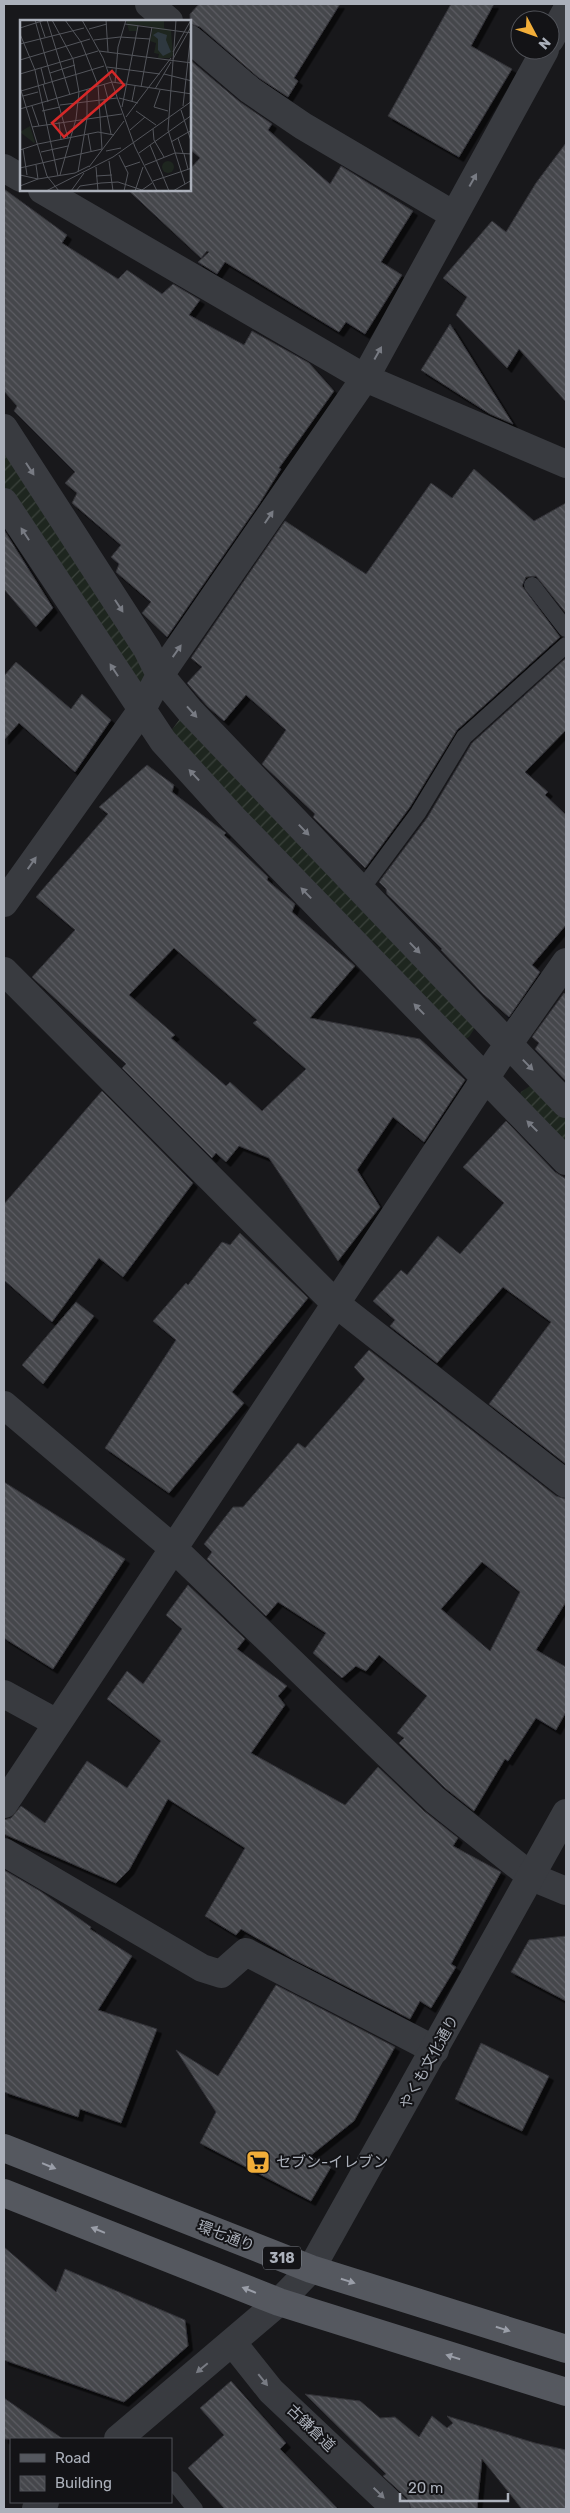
<svg xmlns="http://www.w3.org/2000/svg" width="570" height="2513" font-family="Rubik,'Noto Sans JP',sans-serif">
  <style>
    .garden { fill: url(#garden-furrows) }
    .building { fill: url(#building-back-hatch); stroke: #323237; fill-rule: evenodd; filter: url(#shadow) }
    .lines { fill: none; stroke-linecap: round; stroke-linejoin: round }
    .service { stroke: #393b40; stroke-width: 16 }
    .minor { stroke: #393b40; stroke-width: 28 }
    .tertiary { stroke: #393b40; stroke-width: 28 }
    .primary { stroke: #55585f; stroke-width: 28 }
    .oneway { fill: #787b83 }
    .oneway2 { fill: #9a9ea8 }
    .labels { text-anchor: middle; dominant-baseline: central; stroke-width: 4; stroke-linejoin: round; paint-order: stroke }
    .shield { fill: #131316; stroke: #7d8189; stroke-width: 1 }
    .shield-label { font-size: 14px; font-weight: bold; fill: #abb0ba }
    .street-label { font-size: 15px; fill: #abb0ba; stroke: #131316 }
    .poi-label { font-size: 15px; fill: #abb0ba; stroke: #131316; text-anchor: start }
    .inset-road { fill: none; stroke: #53555b; stroke-width: 1 }
    .view { fill: #d62828; fill-opacity: 0.15; stroke: #d62828; stroke-width: 2.5 }
    .inset-edge { fill: none; stroke: #abb0ba; stroke-width: 2.5 }
  </style>
  <defs>
    <pattern id="garden-furrows" width="10" height="10" patternUnits="userSpaceOnUse" patternTransform="scale(1.25)"><rect width="10" height="10" fill="#1e261f"/><path d="M-1 1l2-2M0 10L10 0M9 11l2-2" fill="none" stroke="#3c433d"/></pattern>
    <pattern id="building-back-hatch" width="6" height="6" patternUnits="userSpaceOnUse" patternTransform="scale(1.25)"><rect width="6" height="6" fill="#45464b"/><path d="M-1 5l2 2M0 0l6 6M5-1l2 2" fill="none" stroke="#5d5e63"/></pattern>
    <filter id="shadow"><feDropShadow dx="4.5" dy="4.5" stdDeviation="0" flood-color="#0009"/></filter>
  </defs>
  <rect width="100%" height="100%" fill="#18181b"/>
  <path class="garden" d="M4 443 148 670 141 684 127 674 4 488Z
    M184 719 476 1026 469 1037 463 1040 175 743 171 731 179 720Z
    M533 1084 566 1113V1149L519 1098 521 1092Z"/>
  <path class="building" d="M199 4H340L294 78 298 81 288 97 259 78 200 27 190 24V14Z
    M451 4H494L471 46 512 69 459 157 388 116Z
    M190 60 240 102 272 124 268 130 330 184 341 166 413 211 381 262 402 275 365 334 346 322 339 332 225 262 217 274 198 262 209 252 207 251 201 258 128 190H190V169L200 158 190 149Z
    M566 143V402L519 349 507 368 456 315 467 297 443 278 492 221 506 232 536 183Z
    M4 189 67 235 62 243 118 279 127 270 162 294 173 284 200 300 189 315 244 345 252 331 309 363 334 391 279 468 281 469 259 504 167 637 142 613 151 602 116 572 119 564 111 557 121 545 72 503 77 493 65 483 75 472 14 411 17 406 4 391Z
    M450 324 513 424 490 414 421 370Z
    M474 469 534 521 566 503V613L536 576 526 577 522 586 560 637 457 730 410 807 365 868 313 817 315 814 262 764 286 730 246 695 224 721 208 707 187 683 202 667 191 658 285 521 366 574 431 483 452 498Z
    M4 530 53 608 36 627 4 589Z
    M566 658V730L525 772 548 792 545 795 566 815V925L532 965 540 972 509 1017 483 994 441 950 442 949 387 894 386 889 379 882 427 818 472 743Z
    M16 662 71 709 82 694 111 720 75 772 19 723 4 740V676Z
    M147 765 174 785 172 792 226 833 224 835 268 877 267 880 295 904 292 912 355 966 310 1018 420 1039 465 1080 424 1142 393 1117 357 1170 380 1207 338 1261 269 1158 239 1146 226 1162 216 1153 212 1158 122 1068 126 1064 32 977 75 930 36 897 108 814 99 807ZM174 948 257 1020 253 1023 306 1069 262 1111 230 1082 226 1086 171 1038 175 1035 129 995Z
    M564 993 566 995V1081L535 1049 539 1043 532 1037Z
    M102 1091 193 1183 123 1277 99 1258 52 1322 4 1280V1204Z
    M506 1121 555 1172 566 1179V1464L489 1404 551 1322 503 1287 437 1363 390 1326 395 1320 373 1301 401 1270 407 1275 438 1236 460 1254 504 1203 463 1167Z
    M240 1233 308 1298 232 1392 244 1403 169 1493 105 1448 176 1340 153 1321 186 1283 188 1285 222 1242 230 1245Z
    M76 1302 94 1316 43 1384 22 1365Z
    M369 1350 556 1496 566 1499V1602L536 1650 566 1667V1712L556 1730 536 1718 508 1761 505 1759 474 1811 445 1788 399 1743 404 1738 397 1733 427 1696 379 1655 366 1671 356 1666 342 1678 313 1653 326 1633 278 1602 266 1616 207 1559 212 1552 204 1544 233 1507H243L298 1443 305 1448 365 1379 354 1367ZM482 1562 520 1592 490 1651 441 1609Z
    M4 1482 125 1559 53 1669 4 1638Z
    M188 1585 245 1639 237 1649 287 1686 278 1696 285 1705 251 1753 345 1805 378 1767 424 1811 458 1838 453 1846 501 1872 451 1964 456 1967 431 2008 420 2001 410 2019 293 1959 241 1929 236 1935 205 1916 245 1848 168 1799 129 1870 116 1883 4 1834V1820L11 1818 21 1806 45 1823 87 1761 127 1788 161 1741 107 1699 127 1671 143 1684 182 1629 166 1615Z
    M4 1870 40 1891 91 1927 90 1929 132 1956 98 2010 157 2029 121 2123 80 2109 78 2117 4 2092Z
    M566 1936V2001L511 1972 529 1940Z
    M276 1985 395 2047 354 2121 310 2156 331 2167 311 2201 200 2143 216 2112 176 2050 218 2076Z
    M481 2043 549 2076 522 2131 455 2099Z
    M4 2247 56 2292 65 2269 185 2320 188 2346 124 2402 4 2360Z
    M231 2381 286 2443 280 2449 338 2509H225L188 2468 224 2435 200 2408Z
    M305 2394 360 2401 380 2418 395 2417 419 2437 432 2416 447 2428 453 2423 447 2416 535 2443 566 2450V2509H522L482 2459 477 2509H411L407 2498 383 2476 386 2474Z
    M4 2398 63 2439H4Z"/>
  <g class="lines">
    <path class="service" d="M532 585 566 629
      M361 890 418 813 464 737 566 645
      M171 2479 195 2509"/>
    <path class="minor" d="M149 4 169 21
      M190 39 250 90 303 126 454 215
      M550 40 566 11
      M4 168 21 178
      M42 190 365 378 566 464
      M4 428 147 649 160 675 190 711 566 1104
      M4 502 163 741 233 818 566 1161
      M4 903 141 711 160 675 365 378 545 50
      M4 971 335 1303 566 1484
      M4 1405 173 1548 435 1800 532 1877 566 1891
      M4 1694 57 1723
      M4 1804 498 1059 566 962
      M4 1852 202 1968 221 1974 246 1952 435 2050
      M232 2342 271 2391 396 2509
      M118 2439 279 2302
      M36 2509 45 2502"/>
    <path class="tertiary" d="M279 2302 311 2269 566 1813"/>
    <path class="primary" d="M4 2148 311 2269 566 2349
      M4 2193 279 2302 566 2392"/>
  </g>
  <defs><path id="oneway-solid" d="M-6-.8H1V-3.2L6.5 0L1 3.2V.8H-6Z" transform="scale(1.25)"/></defs>
  <g class="oneway">
    <use href="#oneway-solid" transform="translate(473 180) rotate(-61)"/>
    <use href="#oneway-solid" transform="translate(378 353) rotate(-61)"/>
    <use href="#oneway-solid" transform="translate(30 469) rotate(57)"/>
    <use href="#oneway-solid" transform="translate(269 517) rotate(-56)"/>
    <use href="#oneway-solid" transform="translate(25 534) rotate(-123)"/>
    <use href="#oneway-solid" transform="translate(119 606) rotate(57)"/>
    <use href="#oneway-solid" transform="translate(177 651) rotate(-55)"/>
    <use href="#oneway-solid" transform="translate(114 670) rotate(-123)"/>
    <use href="#oneway-solid" transform="translate(192 712) rotate(48)"/>
    <use href="#oneway-solid" transform="translate(194 775) rotate(-133)"/>
    <use href="#oneway-solid" transform="translate(304 830) rotate(46)"/>
    <use href="#oneway-solid" transform="translate(32 863) rotate(-55)"/>
    <use href="#oneway-solid" transform="translate(306 893) rotate(-134)"/>
    <use href="#oneway-solid" transform="translate(415 948) rotate(46)"/>
    <use href="#oneway-solid" transform="translate(419 1009) rotate(-134)"/>
    <use href="#oneway-solid" transform="translate(528 1065) rotate(46)"/>
    <use href="#oneway-solid" transform="translate(532 1126) rotate(-135)"/>
    <use href="#oneway-solid" transform="translate(202 2368) rotate(140)"/>
    <use href="#oneway-solid" transform="translate(263 2380) rotate(51)"/>
    <use href="#oneway-solid" transform="translate(379 2493) rotate(44)"/>
  </g>
  <g class="oneway2">
    <use href="#oneway-solid" transform="translate(49 2166) rotate(22)"/>
    <use href="#oneway-solid" transform="translate(98 2230) rotate(-158)"/>
    <use href="#oneway-solid" transform="translate(348 2281) rotate(18)"/>
    <use href="#oneway-solid" transform="translate(249 2290) rotate(-158)"/>
    <use href="#oneway-solid" transform="translate(503 2329) rotate(17)"/>
    <use href="#oneway-solid" transform="translate(453 2357) rotate(-163)"/>
  </g>
  <defs>
    <g id="supermarket-square" transform="scale(1.25)"><rect x="-9" y="-9" width="18" height="18" rx="4" fill="#f2ae39" stroke="#131316"/><path d="M-6-5.5h2.5l.6 2H6L4.5 2H-2.5L-4.4-4H-6ZM-1.5 3.2a1.3 1.3 0 1 0 .1 0ZM3 3.2a1.3 1.3 0 1 0 .1 0Z" fill="#111"/></g>
  </defs>
  <g fill-rule="evenodd">
    <use href="#supermarket-square" x="258" y="2162"/>
  </g>
  <g class="labels">
    <rect class="shield" x="263" y="2246.5" width="38" height="23" rx="4"/>
    <g class="shield-label">
      <text x="282" y="2258">318</text>
    </g>
    <g class="street-label">
      <text transform="translate(429 2062) rotate(-61)">やくも文化通り</text>
      <text transform="translate(226 2236) rotate(21)">環七通り</text>
      <text transform="translate(311 2428) rotate(44)">古鎌倉道</text>
    </g>
    <g class="poi-label">
      <text x="276" y="2162">セブン-イレブン</text>
    </g>
  </g>
  <g transform="translate(20 20)">
    <rect width="171" height="171" fill="#18181b"/>
    <path d="M106 0H144V8L151 10 153 35 150 38H138L139 34 134 33 136 23 130 21 133 7 118 5 117 11H109ZM10 106 15 122 14 123 0 112Z" fill="#1e261f"/>
    <path d="M142 147a6 6 0 1 1 12 0a6 6 0 1 1-12 0Z" fill="#1e261f"/>
    <path d="M138 12 147 15 146 20 151 32 143 36 138 30V19L133 15Z" fill="#2e383f"/>
    <path class="inset-road" d="M15 0 48 118M27 0 50 75M32 0 53 39 59 72 56 99 40 155M62 0 83 38 115 127 137 171M86 0 88 32M156 0 148 110 165 164M20 2 25 17M105 4 172 13M0 8 25 0M69 9 87 4M0 14 15 50 38 156M100 17 130 19M74 20 100 17M0 24 64 8M79 31 172 43M153 32 171 0M153 39 172 5M0 40 70 19M87 47 140 54M21 48 25 64M30 53 55 45M0 54 78 31M144 54 172 61M95 63 98 27 106 0M23 64 28 82M84 64 88 79M0 67 27 156 39 171M121 67 132 7M135 69 151 42M140 70 134 87 148 91M1 71 84 46M3 76 18 72M99 78 118 83M84 80 91 114M112 81 115 66M40 85 97 78M12 86 19 106M163 86 171 13M102 87 118 6M0 89 92 62 172 74M161 90 172 124M22 91 40 87M116 91 136 105M106 97 151 38M39 102 41 120M12 107 102 94M133 109 134 120 144 137M110 110 125 97M68 114 71 131M158 118 163 133M151 122 172 110M18 124 78 112 94 115M130 125 149 171M3 129 7 155M0 130 18 124M86 131 101 128M21 132 48 126M119 133 172 95M164 134 168 149M99 135 108 153 104 171M89 141 93 171M125 145 155 133 172 134M69 147 104 101M76 147 78 171M105 147 120 142M0 148 82 129 78 65 61 22 45 0M58 152 67 98V69M0 155 18 159 55 153 69 146M76 156 92 155M133 161 172 148M0 166 18 159 16 145M26 171 93 137 172 81M51 171 64 153M56 171 60 166 81 163 98 162 122 170 132 163M115 171 123 147M153 171 172 160"/>
    <path class="view" d="M92 51 104 65 44 117 32 103Z"/>
    <rect width="171" height="171" class="inset-edge"/>
  </g>
  <rect width="570" height="2513" fill="none" stroke="#abb0ba" stroke-width="10"/>
  <rect x="10" y="2438" width="162" height="65" fill="#131316" stroke="#505258"/>
  <rect x="20" y="2454" width="25" height="8" fill="#55585f" stroke="#505258"/>
  <text x="55" y="2463" font-size="15" fill="#abb0ba">Road</text>
  <rect x="20" y="2476" width="25" height="15" fill="url(#building-back-hatch)" stroke="#505258"/>
  <text x="55" y="2488" font-size="15" fill="#abb0ba">Building</text>
  <g transform="translate(535 35) rotate(131)"><circle r="24" fill="#131316" stroke="#505258"/>
  <path d="M0-4L9 19L0 12L-9 19Z" fill="#f2ae39"/>
  <text y="-8" font-size="14" font-weight="bold" text-anchor="middle" fill="#abb0ba">N</text>
  </g>
  <path d="M400 2493v8h108v-8" fill="none" stroke="#abb0ba" stroke-width="2.5"/>
  <text x="408" y="2493" font-size="15" fill="#abb0ba" stroke="#131316" stroke-width="4" paint-order="stroke">20 m</text>
</svg>
